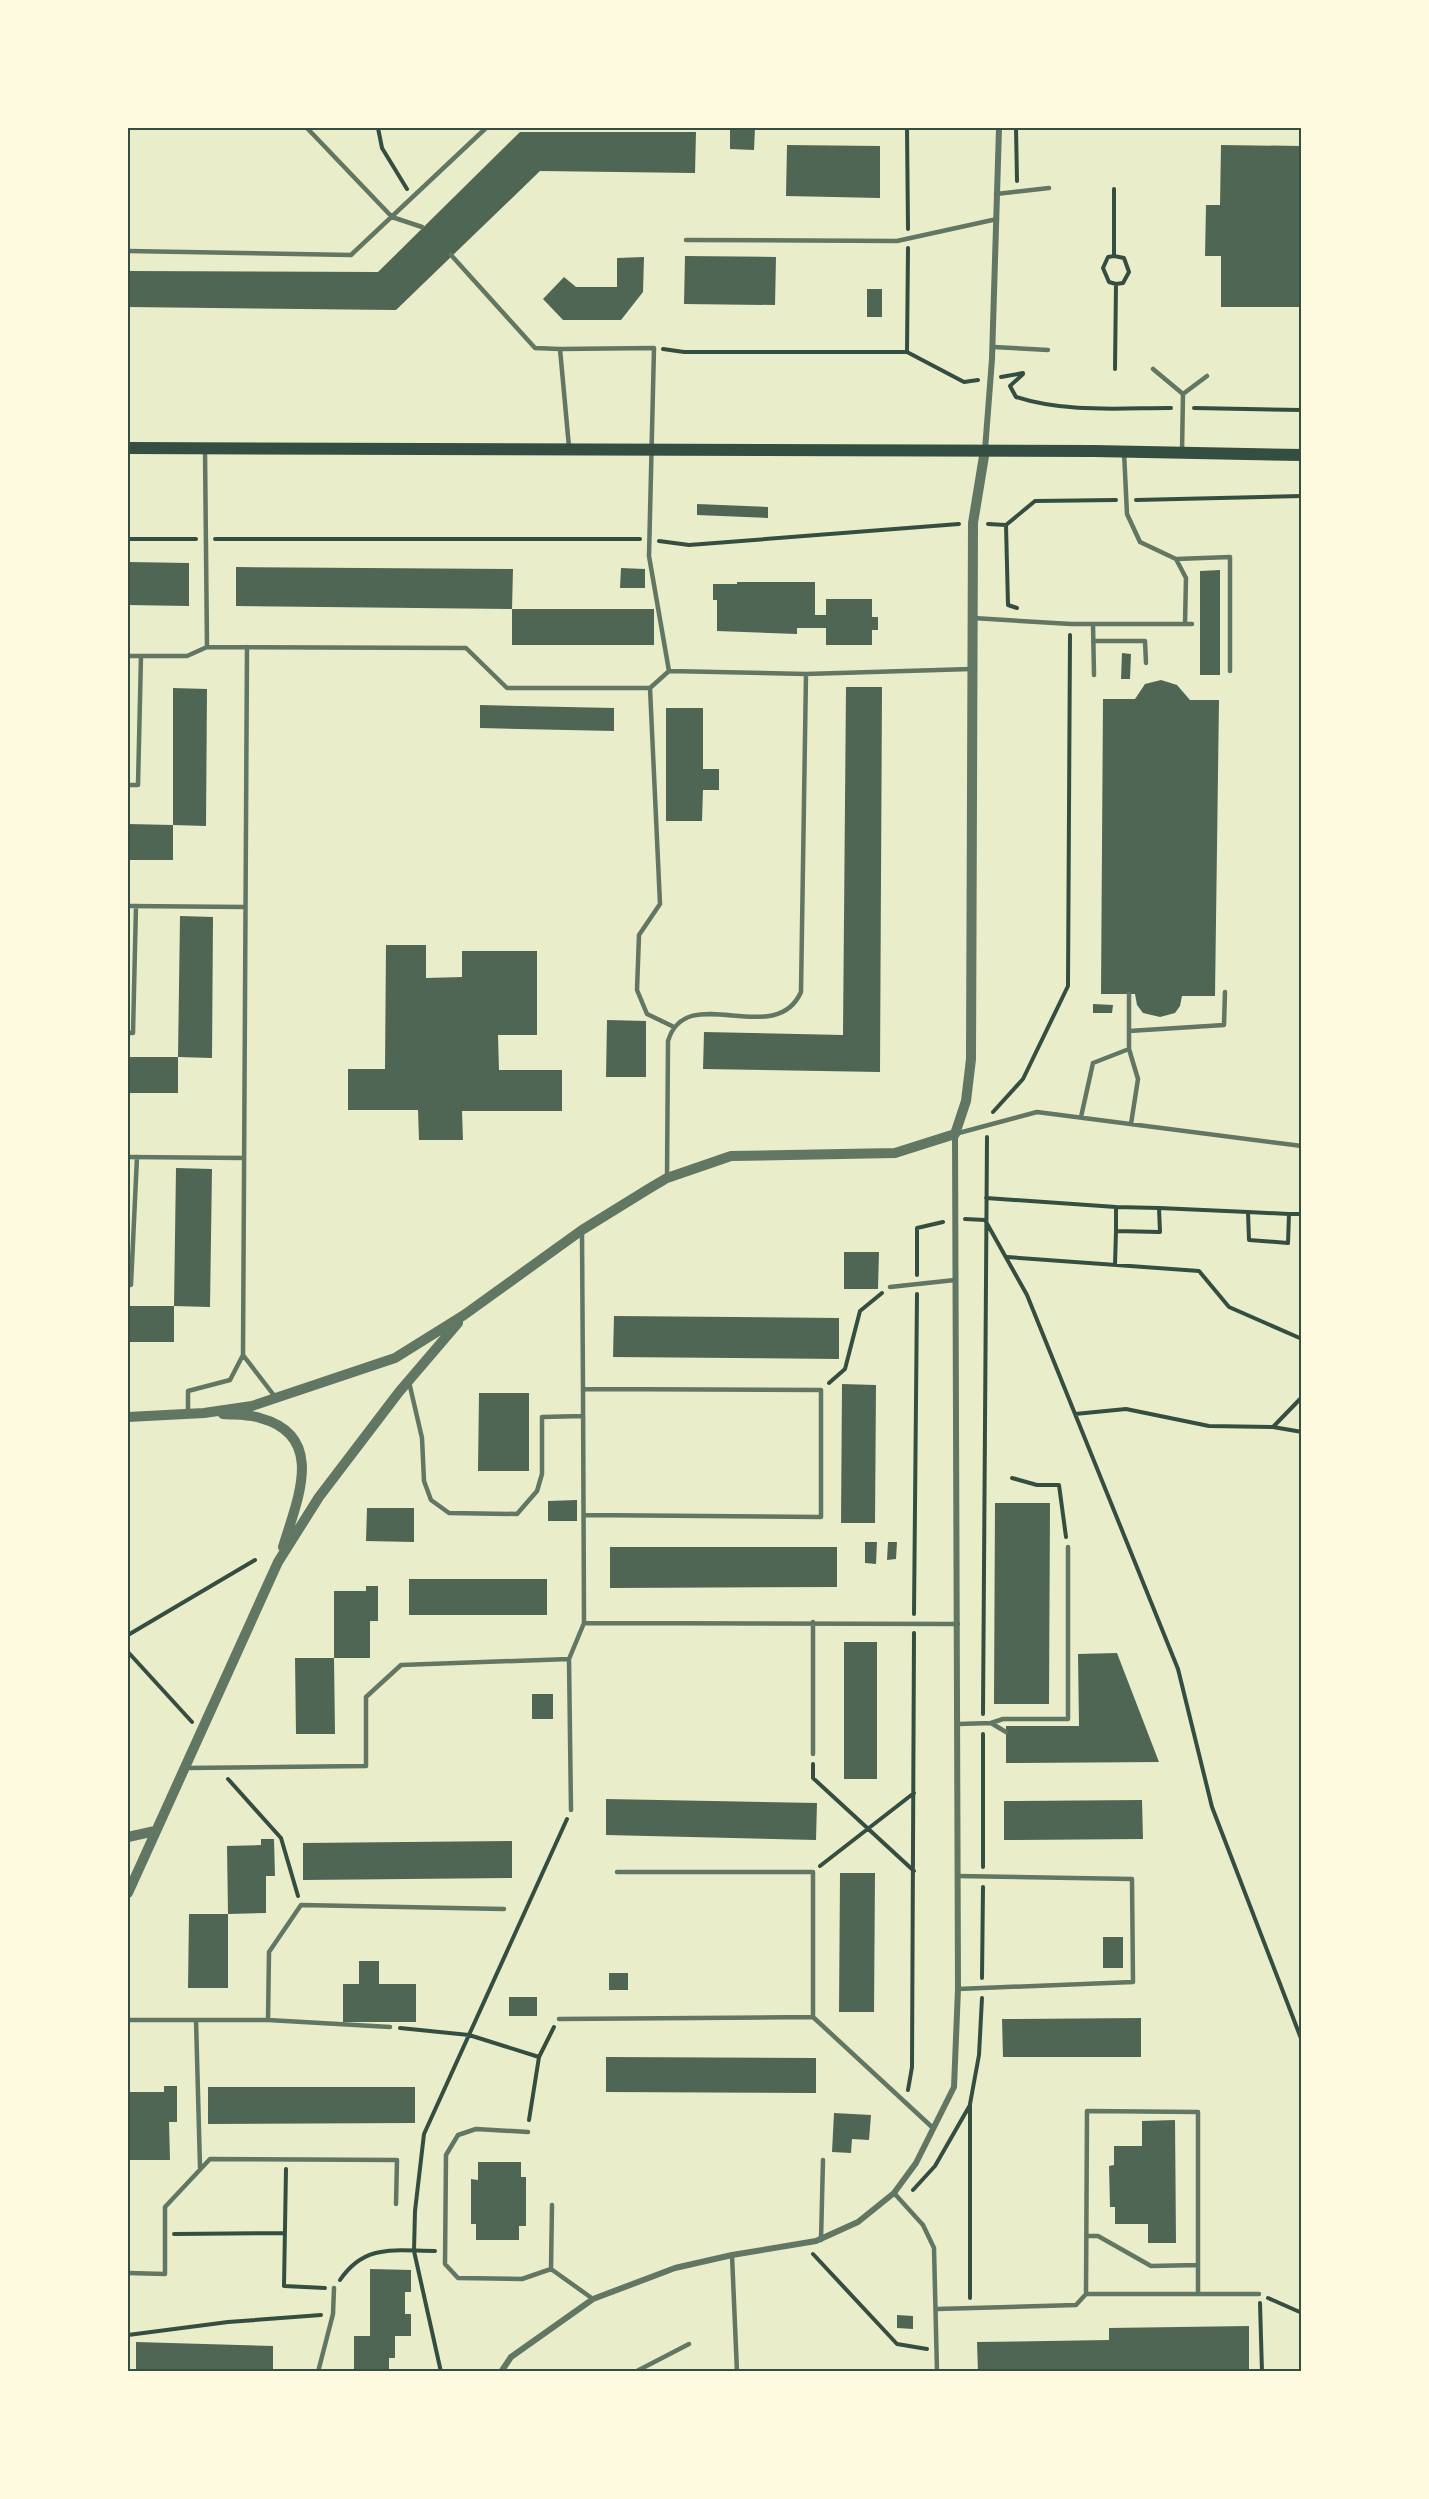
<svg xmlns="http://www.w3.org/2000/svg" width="1429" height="2499" font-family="'Exo 2',sans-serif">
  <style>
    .building { fill: #4f6655 }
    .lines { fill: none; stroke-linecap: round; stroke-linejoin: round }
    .path { stroke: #344e41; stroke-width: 4 }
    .service { stroke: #617663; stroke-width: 4.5 }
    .minor { stroke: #617663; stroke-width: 6 }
    .tertiary { stroke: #617663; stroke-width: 10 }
    .secondary { stroke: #344e41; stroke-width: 12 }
    .neatline { fill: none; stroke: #344e41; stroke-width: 2 }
  </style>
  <rect width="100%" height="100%" fill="#e9edc9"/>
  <path class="building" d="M730 128H755L754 150 730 149Z
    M520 132H696L695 173 540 171 396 310 128 307V271L378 272Z
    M787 145 880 146V198L786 196Z
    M1221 145 1302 146V307H1221V256H1205L1206 205H1220Z
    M685 256 776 257 775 305 684 304Z
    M644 257 643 292 621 320H563L543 299 564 277 576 287H617V258Z
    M867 289H882V317H867Z
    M697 504 768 507V518L697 515Z
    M128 562 189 563V606L128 605Z
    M236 567 513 569 512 609 236 606Z
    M621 568 645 569V588H620Z
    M1220 570V675H1200V571Z
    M737 582H815V615H826V599H872V617H878V630H872V645H826V628H797V634L717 631V600H713V584H737Z
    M512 609H654V645H512Z
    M1122 653 1131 654 1130 679H1121Z
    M1161 680 1177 685 1190 700H1219L1215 996H1182L1180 1006 1175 1013 1160 1017 1143 1013 1137 1005 1135 994H1101L1103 699H1135L1145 684Z
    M846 687H882L880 1072 703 1069 704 1032 843 1035Z
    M173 688 207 689 206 826 173 825Z
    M480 705 614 708V731L480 728Z
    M666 708H703V769H719V790H703L702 821H666Z
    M128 824 173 825V860H128Z
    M180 916 213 917 212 1058 178 1057V1093H128V1057H178Z
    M386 945H426V978L462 977V951H537V1035H498L499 1070H562V1111H462L463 1140H419L418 1110H348V1069H385Z
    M1093 1004 1113 1005 1112 1013H1093Z
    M607 1020 646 1021V1077H606Z
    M176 1168 212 1169 210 1307 174 1306Z
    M844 1252H879L878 1289H844Z
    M128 1306H174V1342H128Z
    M614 1316 839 1318V1359L613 1357Z
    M842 1384 876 1385 875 1523H841Z
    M479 1393H529V1471H478Z
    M577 1500V1521H548V1501Z
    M995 1503H1050L1049 1704H994Z
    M367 1508H414V1542L366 1541Z
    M865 1542H877L876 1564 865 1563Z
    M888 1542H897L896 1559 887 1560Z
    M610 1547H837V1587L610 1588Z
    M409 1579H547V1615H409Z
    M366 1586H378V1621H370V1658H334L335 1734H296L295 1658H334V1591H366Z
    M844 1642H877V1779H844Z
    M1117 1653 1159 1762 1006 1763V1726H1079L1078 1654Z
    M532 1694H553V1719H532Z
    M606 1799 817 1803 816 1840 606 1835Z
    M1142 1800 1143 1839 1004 1840V1801Z
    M261 1839H274L275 1876H266V1913L228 1914 227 1846 261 1845Z
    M512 1841V1878L303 1880V1843Z
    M840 1873H875L874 2012H839Z
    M189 1914H228V1988H188Z
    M1103 1937H1123V1968H1103Z
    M359 1961H379V1984H416V2022H343V1984H359Z
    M609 1973H628V1990H609Z
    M509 1997H537V2016H509Z
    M1141 2018V2057H1003L1002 2019Z
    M606 2057 816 2058V2093L606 2092Z
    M164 2086H177V2122H169L170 2160H129V2092H164Z
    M208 2087H415V2123L208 2124Z
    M834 2113 871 2115 869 2140 852 2139 851 2153 832 2152Z
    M1175 2120 1176 2243H1148V2224H1115V2207H1110L1109 2166 1114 2165V2146H1142V2121Z
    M478 2162H521V2177H526V2226H519V2240H476V2224H471V2179L478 2180Z
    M370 2269 411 2270V2292H405V2314H411V2336H395V2358H389V2372H354V2336H370Z
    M897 2315 913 2316V2329L897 2328Z
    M1249 2326V2372H978L977 2342 1109 2340V2328Z
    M136 2342 273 2346V2372H136Z"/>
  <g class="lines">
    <path class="path" d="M378 128 382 148 407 189
      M907 128 908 229
      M1016 128 1017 181
      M1114 189V256L1124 258 1129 272 1123 283 1116 284 1115 369
      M1114 256 1108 257 1103 268 1109 282 1116 284
      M663 349 684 352H907L964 382 978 380
      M907 352 908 248
      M1023 374 1010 386 1016 397C1065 413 1120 408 1171 408
      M1001 377 1023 373
      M1194 408 1302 410
      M1136 500 1302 496
      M988 524 1006 525 1035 501 1116 500
      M1006 525 1008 605 1017 608
      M128 539H196
      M215 539H640
      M659 541 689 545 959 524
      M993 1112 1023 1079 1068 986 1070 635
      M986 1198 1116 1207V1231L1160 1232 1159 1208 1248 1212 1249 1240 1288 1243 1289 1214H1302
      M1116 1207 1159 1208
      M1248 1212 1289 1214
      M965 1219 985 1220 1027 1295 1178 1669 1212 1807 1302 2041
      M1007 1257 1199 1271 1229 1307 1302 1339
      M1115 1265 1116 1231
      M917 1275V1228L943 1222
      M829 1383 845 1369 860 1311 882 1293
      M1075 1414 1126 1409 1209 1426 1273 1427 1302 1397
      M1273 1427 1302 1432
      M1012 1478 1037 1485H1059L1066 1537
      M914 1614 917 1294
      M128 1635 255 1560
      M128 1652 192 1722
      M983 1714 987 1137
      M983 1734V1867
      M813 1764V1778L914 1871
      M228 1779 281 1838 298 1896
      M820 1866 914 1793
      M982 1978 983 1887
      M400 2028 469 2035 539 2057
      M908 2090 912 2067 914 1633
      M529 2120 539 2057 554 2027
      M286 2169 284 2286 325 2288
      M913 2190 935 2166 970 2105
      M174 2234 285 2233
      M813 2254 897 2344 927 2349
      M340 2280C365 2243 395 2251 435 2251
      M970 2298V2104L979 2055 982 1998
      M1268 2298 1302 2313
      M1260 2303 1262 2372
      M128 2335 228 2322 321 2315
      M441 2372 414 2251 415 2211 424 2134 567 1819"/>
    <path class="service" d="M307 128 392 217 422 227
      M996 194 1049 188
      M686 240 897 241 997 219
      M128 251 351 255 486 128
      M451 255 535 348 560 349 569 447
      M993 347 1048 350
      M560 349 654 348 649 556 669 671 806 674 801 992C775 1050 686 980 668 1041L667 1178
      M1153 369 1183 394 1207 376
      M205 450 207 647 466 648 507 688H650
      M1124 452 1127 514 1140 542 1176 559 1186 578 1185 624
      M1182 452 1183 394
      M1176 559 1230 557V671
      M973 618 1071 624H1192
      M1093 624 1094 675
      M1093 641H1145L1146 663
      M128 656H187L207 647
      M669 671 650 688 660 904 639 935 637 990 647 1014 672 1026
      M806 674 971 669
      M128 785H138L141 656
      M128 906 245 907
      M1129 994V1049
      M1129 1031 1224 1025 1225 992
      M128 1033H133L136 906
      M1081 1117 1093 1063 1129 1049 1138 1079 1131 1124
      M955 1134 1037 1112 1302 1146
      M128 1157 244 1158
      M582 1233 583 1389 821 1390V1517L584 1515
      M128 1285H131L137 1157
      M890 1287 955 1280
      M243 1355 276 1398
      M409 1382 422 1438 424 1481 431 1500 449 1513 517 1514 537 1491 542 1474V1417L583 1416
      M188 1413V1391L230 1380 243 1355 247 647
      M813 1622V1754
      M584 1623 958 1624
      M991 1723 1006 1732
      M958 1724 991 1723 1003 1719H1068V1547
      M185 1768 366 1766V1697L401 1665 569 1659
      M571 1810 569 1659 584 1623 583 1389
      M617 1872H813V2017
      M957 1876 1132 1879 1133 1982 958 1989
      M559 2019 813 2017 933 2128
      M128 2020H268L390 2027
      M196 2020 200 2167
      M268 2020 269 1952 301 1905 504 1909
      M528 2132 476 2129 458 2135 446 2155 445 2264 458 2278 522 2279 551 2269 552 2205
      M894 2193 923 2225 934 2248 937 2372
      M1087 2236H1098L1151 2266 1198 2265
      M821 2240 823 2160
      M732 2255 737 2372
      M551 2269 593 2299
      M128 2273 165 2274V2207L210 2159 397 2160 396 2204
      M1086 2294 1087 2111 1198 2112V2294
      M937 2309 1076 2305 1086 2294H1259
      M318 2372 333 2314 334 2288
      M635 2372 689 2344"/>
    <path class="minor" d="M985 450 992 359 999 128
      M501 2372 511 2357 593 2299 675 2268 732 2255 816 2241 858 2222 894 2193 916 2163 954 2087 958 1989 955 1134"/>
    <path class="tertiary" d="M223 1414C234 1415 248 1414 260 1418 327 1436 297 1500 283 1547
      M128 1417 204 1413 252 1406 395 1358 464 1315 582 1230 650 1188 667 1178 731 1156 895 1153 955 1134 966 1101 971 1059 973 523 985 450
      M128 1837 155 1831
      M128 1893 278 1562 319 1497 399 1392 458 1323"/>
    <path class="secondary" d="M128 448 1094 451 1302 455"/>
  </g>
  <rect width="1429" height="2499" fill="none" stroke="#fefae0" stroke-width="258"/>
  <rect x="129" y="129" width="1171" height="2241" class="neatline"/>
</svg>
